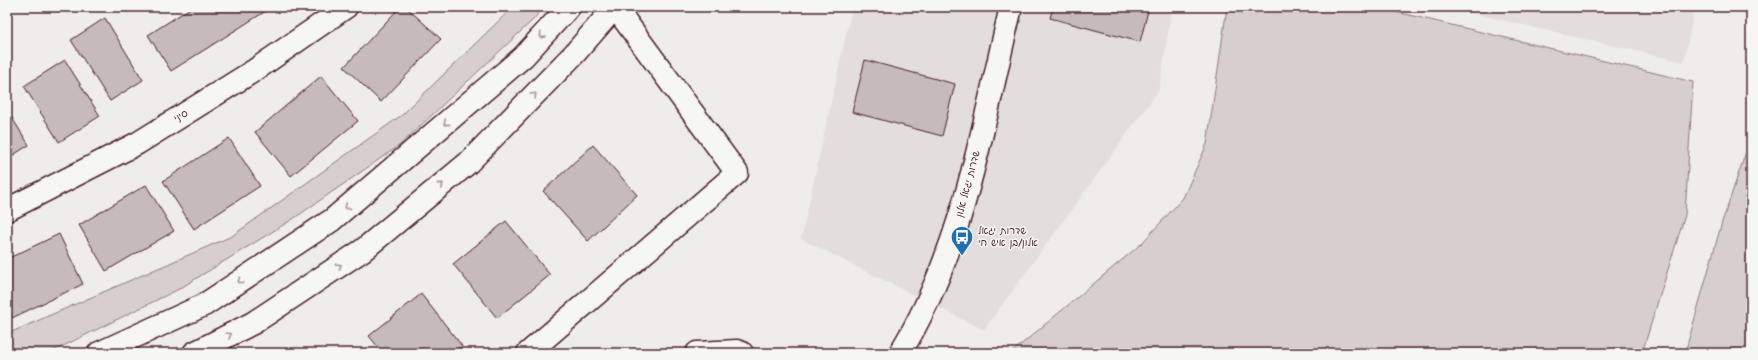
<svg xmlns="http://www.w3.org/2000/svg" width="1758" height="360" font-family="Kalam,'Playpen Sans Hebrew',sans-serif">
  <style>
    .built { fill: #e3dedc }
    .green { fill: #d7cfce; stroke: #90777c }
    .building { fill: #c6babb; stroke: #4a1f2b }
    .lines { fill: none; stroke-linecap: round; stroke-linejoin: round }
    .minor-casing { stroke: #4a1f2b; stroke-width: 25 }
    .major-casing { stroke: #4a1f2b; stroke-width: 25 }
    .minor { stroke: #f6f6f2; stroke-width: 22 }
    .major { stroke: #f6f6f2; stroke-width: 22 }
    .oneway { stroke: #a99598 }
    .labels { text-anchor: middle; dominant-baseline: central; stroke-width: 3; stroke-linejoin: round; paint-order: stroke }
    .street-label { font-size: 10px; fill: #4a1f2b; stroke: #f6f6f2 }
    .poi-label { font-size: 10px; fill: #4a1f2b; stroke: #f6f6f2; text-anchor: start }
  </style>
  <rect width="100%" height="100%" fill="#efedea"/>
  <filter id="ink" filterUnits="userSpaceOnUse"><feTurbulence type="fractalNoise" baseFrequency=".025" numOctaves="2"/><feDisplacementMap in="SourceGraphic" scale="8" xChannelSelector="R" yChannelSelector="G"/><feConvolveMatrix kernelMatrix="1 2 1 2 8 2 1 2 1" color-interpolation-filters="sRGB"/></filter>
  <g filter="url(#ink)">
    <path class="built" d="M852 7H1172L1159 90 984 330 801 239Z
      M1444 7H1695L1684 62Z"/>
    <path class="green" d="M513 7H543L534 19 400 145 293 219 179 289 55 350 49 353H7V334L232 236 402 115Z
      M1227 7H1375L1693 82 1685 215 1642 353H1011L1141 244 1183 198 1207 144Z
      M1751 137V353H1685L1722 222Z"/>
    <path class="building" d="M192 7H268L269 9 171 71 148 35Z
      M400 7H406L441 39 381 102 344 67Z
      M1053 7H1149L1140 42 1050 18Z
      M105 18 143 80 110 101 71 40Z
      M65 60 100 116 59 142 24 86Z
      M865 60 955 84 942 136 852 112Z
      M321 76 358 121 291 176 255 132Z
      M7 110 29 145 7 159Z
      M229 138 260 186 194 229 163 181Z
      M593 145 637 195 588 241 543 191Z
      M146 185 174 231 106 271 79 225Z
      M506 221 550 275 497 318 453 264Z
      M59 234 83 284 12 318 7 308V259Z
      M421 294 462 346 453 353H383L369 336Z"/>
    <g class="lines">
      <g class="minor-casing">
        <path id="minor" d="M7 210 138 143 255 70 346 7
          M528 353 737 173 615 7
          M697 353 737 351 742 353"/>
      </g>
      <g class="major-casing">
        <path id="major" d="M99 353 204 305 332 220 523 57 569 7
          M194 353 253 323 363 250 468 163 575 53 615 7
          M900 353C964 249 983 124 1011 7"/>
      </g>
      <use href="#minor" class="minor"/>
      <use href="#major" class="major"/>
    </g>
    <defs><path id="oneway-chevron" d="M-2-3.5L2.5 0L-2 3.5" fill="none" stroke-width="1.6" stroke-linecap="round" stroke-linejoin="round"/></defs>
    <g class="oneway">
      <use href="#oneway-chevron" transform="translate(542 36) rotate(133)"/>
      <use href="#oneway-chevron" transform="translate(534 95) rotate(-46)"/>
      <use href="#oneway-chevron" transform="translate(446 123) rotate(140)"/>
      <use href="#oneway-chevron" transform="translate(441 185) rotate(-40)"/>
      <use href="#oneway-chevron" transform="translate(347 207) rotate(140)"/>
      <use href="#oneway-chevron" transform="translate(339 266) rotate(-34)"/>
      <use href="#oneway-chevron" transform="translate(240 281) rotate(146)"/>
      <use href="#oneway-chevron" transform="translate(229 335) rotate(-27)"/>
    </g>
  </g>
  <defs>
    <g id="bus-pin" transform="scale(1.15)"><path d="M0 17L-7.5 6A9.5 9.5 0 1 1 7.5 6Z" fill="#1f6fb2" stroke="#f6f6f2"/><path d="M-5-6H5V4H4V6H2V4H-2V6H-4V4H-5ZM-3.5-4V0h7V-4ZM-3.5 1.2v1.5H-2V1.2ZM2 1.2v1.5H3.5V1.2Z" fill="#fff"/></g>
  </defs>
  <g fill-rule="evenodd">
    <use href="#bus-pin" x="962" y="237"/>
  </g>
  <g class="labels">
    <g class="street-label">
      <text transform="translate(181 116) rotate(-32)">סיני</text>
      <text transform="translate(968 184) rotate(-75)">שדרות יגאל אלון</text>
    </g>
    <g class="poi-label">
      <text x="978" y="231">שדרות יגאל<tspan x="978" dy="12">אלון/בן איש חי</tspan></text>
    </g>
  </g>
  <rect width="1758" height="360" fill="none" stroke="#f6f6f2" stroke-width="24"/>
  <rect x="12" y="12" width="1734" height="336" fill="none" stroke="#4a1f2b" stroke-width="1.5" filter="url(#ink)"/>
</svg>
